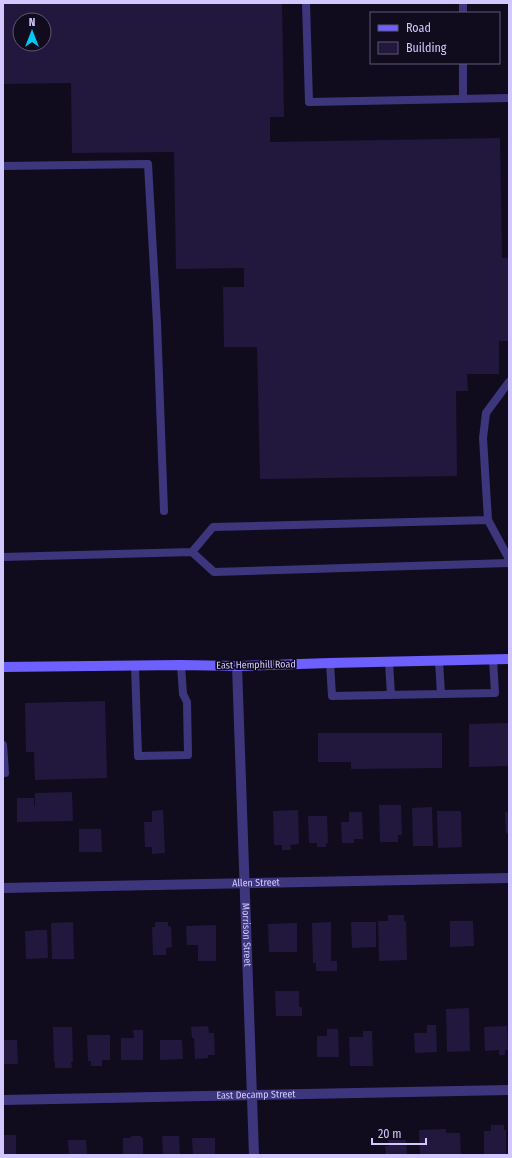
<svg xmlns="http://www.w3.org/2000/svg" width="512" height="1158" font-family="'Fira Sans Condensed',sans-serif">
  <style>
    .building { fill: #22183e; fill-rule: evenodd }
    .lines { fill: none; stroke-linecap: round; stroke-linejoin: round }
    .lane { stroke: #3e367d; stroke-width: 8 }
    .street { stroke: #3e367d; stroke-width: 10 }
    .secondary { stroke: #6e5fff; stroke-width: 10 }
    .labels { text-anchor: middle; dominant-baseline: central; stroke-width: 3.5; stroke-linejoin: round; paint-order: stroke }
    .street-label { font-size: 10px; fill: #d2c8ff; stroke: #100c1d }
  </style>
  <rect width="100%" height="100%" fill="#100c1d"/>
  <path class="building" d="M3 3H282L284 117H270V142L500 138 502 258H509V341H499V374H467L468 391H456L457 476 260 479 257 347H224L223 287H244V268L176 269 174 152 72 153 71 83 3 84ZM20 20H44V44H20Z
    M105 701 107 778 35 780 34 752H26L25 703Z
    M509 723V766L469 767V724Z
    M318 733H442V768L351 769V762H318Z
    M72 792 73 821 17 822V798H34V806H35V793Z
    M379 805H401L402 835H398V842H380Z
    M432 807 433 846H413L412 808Z
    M163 810 165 853 152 854V847H145L144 822H152V811Z
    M298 810 299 844 290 845 291 850H282V845H274L273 811Z
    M437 811H461L462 847 438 848Z
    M349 812H362L363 839H354V843H342L341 822H349Z
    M505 812H509V833H506Z
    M308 816H327L328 843H326V847H317V843H309Z
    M79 829H101L102 852H79Z
    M388 915H404V921H406L407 960 379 961 378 921H388Z
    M450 921H473L474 946 450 947Z
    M73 922 74 959H52L51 923Z
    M155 922H168V927L171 926 172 947 166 948V955H153L152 927H155Z
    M331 922V961H337V971H316V963H313L312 923Z
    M351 922H376V947L352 948Z
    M297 923V952H269L268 924Z
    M216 925V961H198V945H187L186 926Z
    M33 930H47L48 958 26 959 25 931H33Z
    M275 991H299V1007H302V1016H276Z
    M469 1008 470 1051 447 1052 446 1009Z
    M427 1025H436L437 1052 415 1053 414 1033H427Z
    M208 1026 209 1033H214L215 1055H208V1058L195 1059 194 1038H192L191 1027Z
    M507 1026 508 1050H505V1055H499V1050L485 1051 484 1027Z
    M53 1027H72L73 1062H71L72 1068H55V1062H54Z
    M327 1029H338L339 1057H317V1036H327Z
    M133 1030H143V1060H121V1038H134Z
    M363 1031H372L373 1066H350L349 1037H363Z
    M87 1035H110V1060H102V1066H91V1061H88Z
    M3 1040H17L18 1064H3Z
    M160 1040H182L183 1059 160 1060Z
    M491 1125H504V1130H506V1155H484V1131H491Z
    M446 1129V1133H460L461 1155H420L419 1130Z
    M3 1135H16V1155H3Z
    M131 1136H141V1138H143V1155H123V1138H131Z
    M162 1136H179L180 1155H163Z
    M192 1138H215V1155H193Z
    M68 1140H86L87 1155H69Z
    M388 1140H406L407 1155H386L385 1146H389Z"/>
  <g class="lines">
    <path class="lane" d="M306 3 309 102 509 98
      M463 3V13
      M463 63V99
      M3 166 148 164 157 323 164 511
      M509 382 486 413 483 438 488 520 509 559
      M192 552 213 527 488 520
      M3 557 192 552 214 572 509 563
      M439 661 441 694
      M389 662 391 695
      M330 663 332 696 495 693 493 659
      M135 666 138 756 188 755 187 702 183 694 181 665
      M3 745 5 773"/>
    <g class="street">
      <path id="s1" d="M237 666 254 1155"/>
      <path id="s2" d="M3 888 509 878"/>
      <path id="s3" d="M3 1100 509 1090"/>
    </g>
    <path class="secondary" d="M3 667 181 665 237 666 330 663 509 659"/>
  </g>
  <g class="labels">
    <g class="street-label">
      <text transform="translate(256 665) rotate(-1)">East Hemphill Road</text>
      <text stroke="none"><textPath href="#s2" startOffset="253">Allen Street</textPath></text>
      <text stroke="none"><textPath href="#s1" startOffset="269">Morrison Street</textPath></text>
      <text stroke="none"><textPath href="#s3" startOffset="253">East Decamp Street</textPath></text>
    </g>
  </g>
  <rect width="512" height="1158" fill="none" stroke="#d2c8ff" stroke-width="8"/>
  <rect x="370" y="12" width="130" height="52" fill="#100c1d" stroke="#5e5777"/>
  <rect x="378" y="25" width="20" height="6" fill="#6e5fff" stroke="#5e5777"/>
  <text x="406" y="32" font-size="12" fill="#d2c8ff">Road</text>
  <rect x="378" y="42" width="20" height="12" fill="#22183e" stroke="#5e5777"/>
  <text x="406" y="52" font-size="12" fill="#d2c8ff">Building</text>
  <g transform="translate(32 32)"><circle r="19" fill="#100c1d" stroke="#5e5777"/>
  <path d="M0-3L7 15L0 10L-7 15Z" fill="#00caf3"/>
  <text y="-6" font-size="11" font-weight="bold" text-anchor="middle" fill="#d2c8ff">N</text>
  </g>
  <path d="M372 1138v6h54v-6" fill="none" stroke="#d2c8ff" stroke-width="2"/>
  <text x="378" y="1138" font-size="12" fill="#d2c8ff" stroke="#100c1d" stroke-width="3" paint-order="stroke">20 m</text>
</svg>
